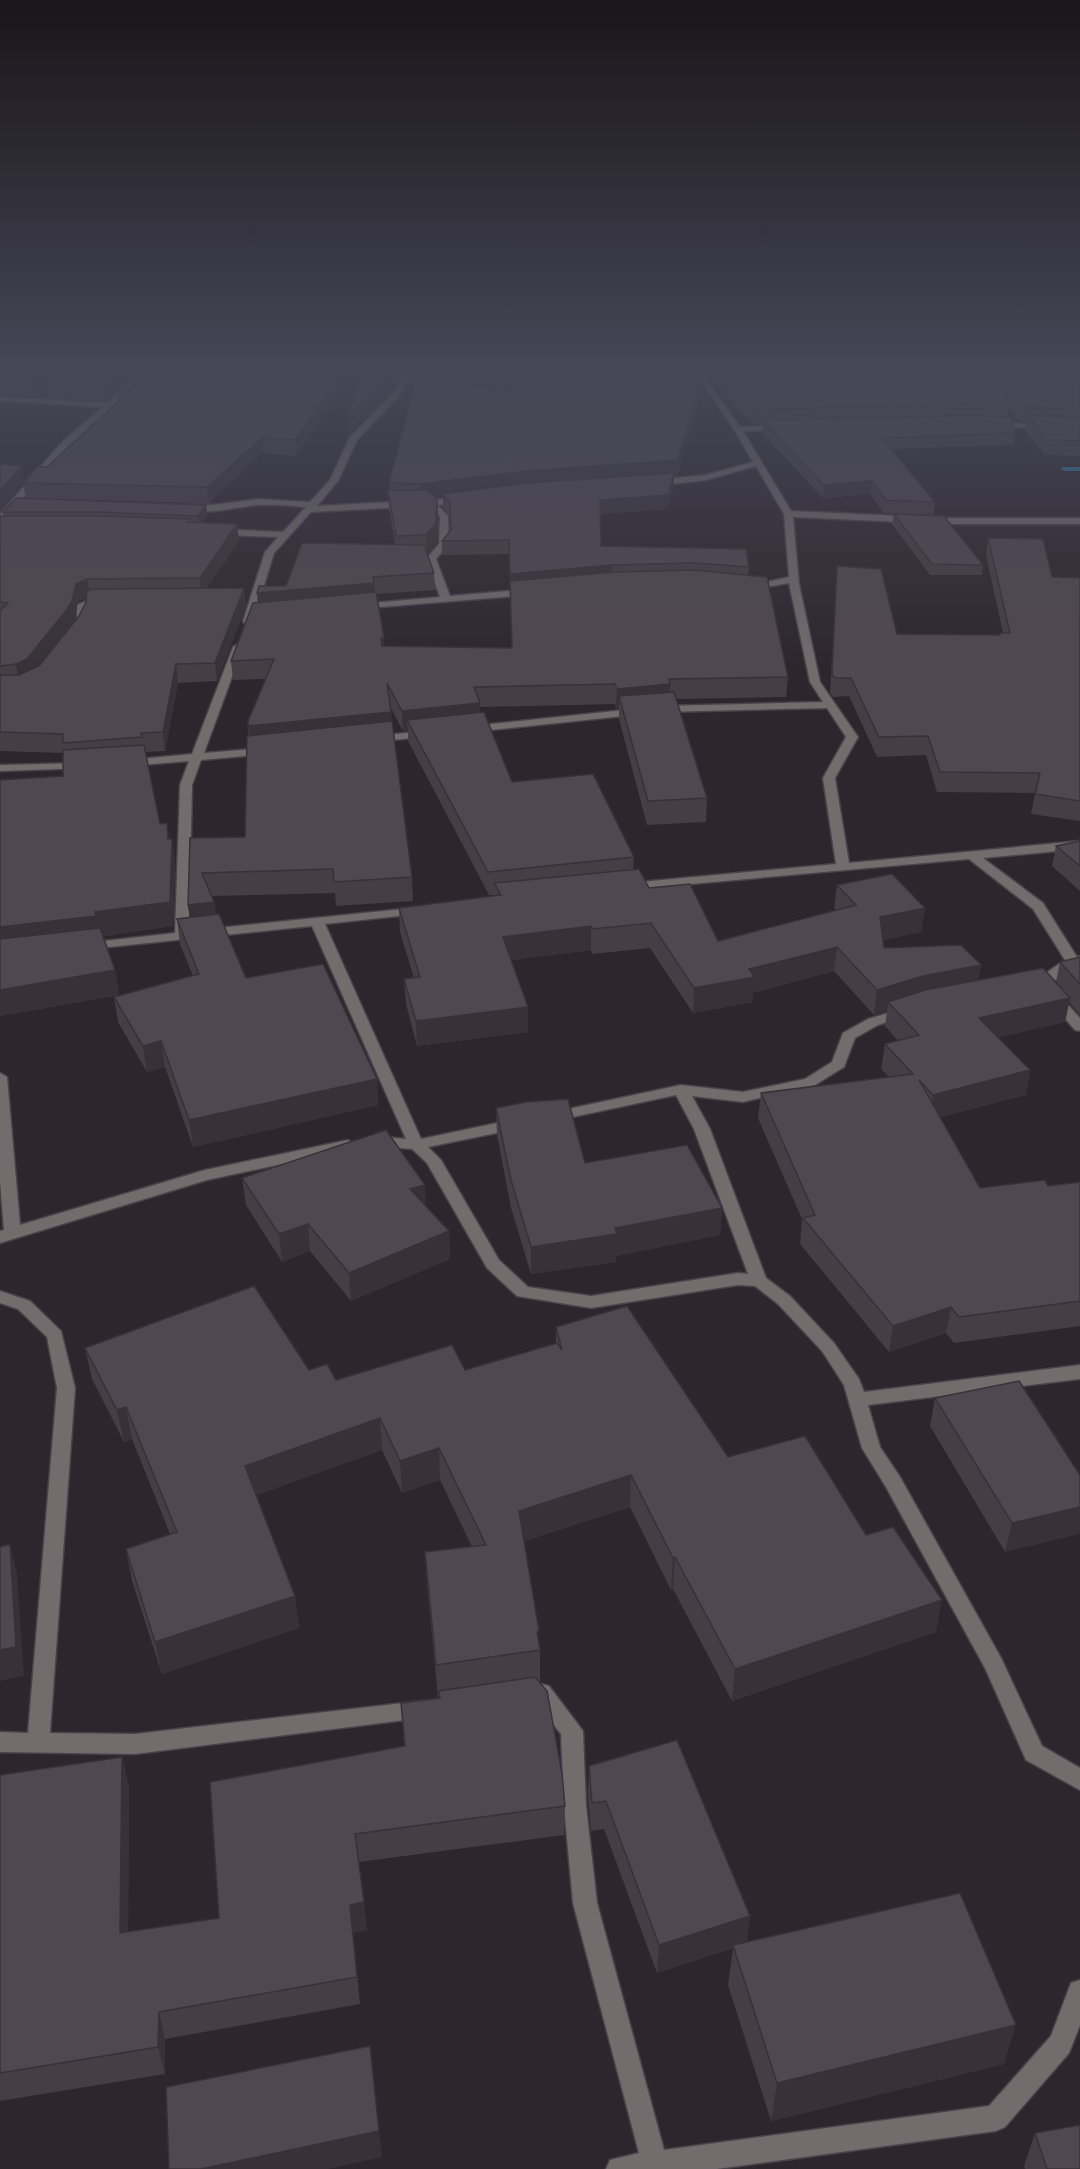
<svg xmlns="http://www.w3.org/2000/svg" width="1080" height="2169" font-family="'Golos Text',sans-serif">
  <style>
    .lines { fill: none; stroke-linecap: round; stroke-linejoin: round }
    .stream { fill: #2980a8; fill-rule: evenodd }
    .minor-casing { stroke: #494249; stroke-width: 3 }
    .minor { fill: #726c6d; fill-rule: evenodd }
    .wall { fill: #453e45; fill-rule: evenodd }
    .shaded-wall { fill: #383238 }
    .building { fill: #504850; stroke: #383238; stroke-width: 1.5 }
  </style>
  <rect width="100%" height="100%" fill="#2d262d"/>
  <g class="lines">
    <path class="stream" d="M1062 467H1080V471H1065L1061 469Z"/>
    <g class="minor-casing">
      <path id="minor" d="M143 367H151L112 408 68 446 3 522 0 523V514L62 442 103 407 0 401V397L107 403Z
        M409 367H416L400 395 357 440 338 481 317 506 465 498V502L462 503 437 505 448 516 449 544 436 559 450 596 530 589 535 592 530 595 356 609V605L360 604 440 597 426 559 439 544 440 516 425 506 311 512 274 553 253 621 244 623 243 621 265 552 278 537 219 535 214 532 219 529 283 532 306 507C290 506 274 504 258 505 239 506 199 518 184 507L188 504 212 505 259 499 310 502 330 480 350 437 394 392Z
        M691 367H697L740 427 786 426 787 428 783 430 743 431 791 511 946 518H1080V524H946L793 517 799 584 820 682 858 737 835 778 849 863 1080 841V849L983 858 1043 903 1077 957 1080 956V964L1045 987 1034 990 1027 986 1065 960 1033 909 969 859 624 890 623 887 629 883 836 864 823 778 846 737 827 708 662 712 472 732 466 729 472 726 662 706 823 702 810 682 789 583 749 590 744 587 789 577 784 514 756 466 706 480 653 486 649 483 653 480 706 475 753 462 734 429Z
        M989 422 1080 427V431L992 426H989Z
        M93 598H105L110 601 87 607V619L82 628 73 630 72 628 77 619V605Z
        M238 644 243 647 204 753 266 748 272 751 266 754 201 760 192 785 189 931 422 907 424 910 422 913 417 914 325 924 421 1139 516 1119 524 1124 516 1129 428 1147 441 1160 499 1260 528 1287 591 1296 738 1273 748 1274 694 1129 676 1095 554 1121 549 1119 546 1116 549 1113 681 1085 743 1092 805 1079 832 1062 843 1033 868 1019 905 1008 910 1009 912 1012 910 1015 878 1025 855 1038 844 1067 815 1085 743 1102 692 1096 710 1129 766 1278 790 1296 834 1343 859 1379 864 1392 1080 1365V1379L868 1405 880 1447 900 1477 1001 1658 1042 1746 1080 1768V1790L1026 1760 985 1668 886 1487 862 1448 844 1385 822 1351 778 1304 755 1286 738 1285 591 1308 517 1296 487 1268 427 1163 412 1149 374 1146 366 1141 374 1136 406 1139 312 926 81 950 79 947 86 943 175 933 180 785 189 761 129 766 123 763 129 760 192 754 233 647Z
        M427 731 431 732V736L374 742 368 739 374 736Z
        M84 763 88 764V768L0 771V765Z
        M1054 994 1059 995 1080 1018V1031L1075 1030 1047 998Z
        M0 1073 7 1077 20 1225 205 1170 348 1140 356 1145 348 1150 207 1180 0 1243V1231L4 1230 0 1181Z
        M0 1291 30 1301 61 1331 75 1388 50 1733 135 1734 421 1701 429 1703 432 1710 429 1717 135 1754 0 1752V1732L28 1733 57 1388 47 1337 18 1309 0 1303Z
        M541 1684 549 1686 583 1731 586 1806 597 1903 664 2150 989 2106 1051 2036 1071 1983 1080 1980V2025L1069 2053 1005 2127 996 2131 717 2169H606L610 2160 639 2153 573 1903 564 1806 561 1734 536 1703 526 1701 523 1694 526 1687Z"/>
    </g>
    <use href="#minor" class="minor"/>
  </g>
  <path class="wall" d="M0 367H357L296 456 263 453 209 503 39 499 206 505 207 515 202 522 237 524 239 541 207 588H244L246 605 217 681 178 683 165 751 145 752 160 824 167 823 169 839H172L175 862 173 926 103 936 115 970 119 995 0 1016V780L63 776V753L0 751V516H3V512L26 499 23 484 0 511V464L25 481 47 467 119 400 117 389 106 401 49 397 47 384 35 396 0 395ZM86 598V602L79 616 69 627 75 618 78 601Z
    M699 367H1080V456L1044 455 1025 430 1026 422 1019 421 1009 408 1008 417 1015 433 1013 445 892 449 935 502 933 515 884 513 870 494 823 498 762 433V424H754Z
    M417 375H703V389L701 395H699V403L677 476H674V486L667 509 600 514 601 546 749 567 748 575 788 677 786 697 676 699 707 798 706 822 647 825 619 719V708L616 709 615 704 480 707V712L512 782 634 857 633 869 649 888 718 941 836 910 834 909 837 885 925 908 921 932 883 940 884 948 981 965 978 980 1056 982 1060 962 1080 957V1015L1069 1002 1065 1022 998 1037 1030 1070 1026 1095 940 1117 980 1188 1048 1186 1080 1182V1326L954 1343 946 1333 889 1352 800 1244 802 1219 758 1118 761 1093 889 1077 881 1069 885 1044 898 1041 885 1026 887 1011 874 1015 834 971 753 993V1002L693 1013 650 948 592 954 591 950 511 960 528 1032 417 1046 406 1004 404 979 414 978 400 932 399 908 495 896V895H489L408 741V730L403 731 390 706 412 877 413 901 336 906 335 893 212 896 214 902 216 914 246 978 377 1079 378 1105 193 1147 165 1067 147 1072 118 1022 114 997 193 976 180 944 177 919 190 917 188 905 190 838 245 837 248 736V726L266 679 233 680 231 661 257 603 286 586 395 544 389 509 388 490H390L389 483 417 384ZM443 497V508L450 516 451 530 442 541V555L509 554 512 648 384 646V637L376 594 435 590 434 573 427 554 437 543 438 517 437 498Z
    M894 514 983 565 982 575H930L892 524Z
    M988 538 1052 577 1080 578V821L1031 814 1035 793 937 792 926 755 877 757 849 696 833 697 830 693 836 584 837 566 897 634 999 635 1000 633H1003L986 555Z
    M1080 841V891L1052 866 1056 846Z
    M496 1108 585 1163 722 1208 720 1235 616 1256V1262L531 1274 511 1208 497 1135Z
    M242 1178 426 1207 449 1231 450 1259 351 1301 310 1251 282 1262 246 1205Z
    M556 1327 728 1457 866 1535 936 1632 732 1701 673 1589 671 1590 630 1507 524 1541 540 1650V1682H539L565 1806 564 1835 359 1862 367 1930 353 1933 360 2004 165 2039V2074L0 2101V1775L129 1785 128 1932 219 1918 404 1746 401 1703 439 1698V1697H438L427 1584 425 1552 472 1547 440 1480 402 1493 382 1450 256 1495 295 1596 299 1628 162 1674 132 1581 126 1549 170 1534 132 1439 124 1442 92 1379 85 1348 309 1370 336 1380 465 1370 556 1344Z
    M935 1398 1080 1475 1005 1552 930 1426Z
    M589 1766 747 1942 1004 2064 771 2121 728 1985 733 1948 657 1973 604 1829 591 1831 588 1794Z
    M1035 2133 1080 2169H1025L1024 2166Z"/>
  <path class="shaded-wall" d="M48 367H64L47 383V384L35 396 33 381Z
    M124 367H140L106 401 104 386Z
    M346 367H357L296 456 295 440Z
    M396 367H407L401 376 348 433 347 418Z
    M703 375V389L701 395 702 380Z
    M699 389V403L677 476H674V486L667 509 600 514 442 494 443 497 422 500 421 484Z
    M262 438 263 453 209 503 207 487Z
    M22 466 25 482 0 511V491Z
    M872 481 870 494 823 498 824 485Z
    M437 498 438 517 437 543 426 555V535Z
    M206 505 207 515 199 526 198 516Z
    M237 524 239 541 202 595 200 578Z
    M612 565V580L510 589V574Z
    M87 579 90 597 78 601 75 618 68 630 31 677 19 683 16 664 76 584Z
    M374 583 375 600 258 610 257 593Z
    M244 588 246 605 217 681 215 663Z
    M384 637 385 656 382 657 381 638Z
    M176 664 178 683 165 751 163 732Z
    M670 684 669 704 619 696V708L616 709 617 689Z
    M480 703 481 723 407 720 408 730 403 731 402 711Z
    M391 712 392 732 250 747 248 726Z
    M172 839 175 862 173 926 0 952V927L95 912Z
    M214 902 217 926 191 929 188 905Z
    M925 908 921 932 877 941 880 917Z
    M591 926V950L503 961V937Z
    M837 947 834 971 753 993V1002L693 1013 694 988 749 969Z
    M981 965 976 990 888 1002 887 1011 874 1015 877 990 923 976Z
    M115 970 119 995 0 1016V990Z
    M1070 998 1065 1022 975 1043 979 1018Z
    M528 1007V1032L417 1046 416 1021Z
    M161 1041 165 1067 147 1072 143 1046Z
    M1030 1070 1026 1095 929 1120 933 1095Z
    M377 1079 378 1105 193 1147 189 1120Z
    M425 1185 426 1212 410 1189Z
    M722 1208 720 1235 616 1256V1262L531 1274V1247L615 1228Z
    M308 1224 310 1251 282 1262 279 1234Z
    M449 1231 450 1259 351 1301 349 1273Z
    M951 1307 946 1333 889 1352 893 1326Z
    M126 1407 132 1439 124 1442 117 1410Z
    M380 1418 382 1450 249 1498 245 1466Z
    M439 1448 440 1480 402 1493 400 1461Z
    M631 1475 630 1507 519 1543V1511Z
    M1080 1507V1534L1005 1552 1012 1523Z
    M10 1544 17 1573 24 1676 0 1681V1650Z
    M675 1557 673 1589 671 1590 673 1558Z
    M295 1596 299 1628 162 1674 155 1642Z
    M942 1600 936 1632 732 1701 735 1669Z
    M122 1757 129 1785 128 1961 120 1933Z
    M364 1902 367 1930 353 1933 360 2004 350 1905Z
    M750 1916 747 1944 733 1945V1948L657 1973 659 1945Z
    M159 2012 165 2039V2074L158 2047Z
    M1016 2025 1004 2064 771 2121 777 2083Z
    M379 2131 382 2157 328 2169H201Z"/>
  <path class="building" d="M0 367H48L33 381H0Z
    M62 367H124L104 386 47 383Z
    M139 367H346L295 440 262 438 207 487 23 483 37 467H47L131 390 117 389Z
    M365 367H396L347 418Z
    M419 367H698L703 375 702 380 509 381 417 375Z
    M713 367H1080V410L1021 407 1004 384 1009 406 972 404 755 410Z
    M415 384 509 390 699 389 678 460 527 471 421 484 389 483Z
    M972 415 1011 417 1015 433 882 438 935 502 886 500 872 481 824 485 763 421Z
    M1028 415 1080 418V441L1046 440Z
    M0 464 22 466 0 491Z
    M674 473 668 495 600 500 601 546 746 549 749 567 694 563 612 565 510 574 509 540 442 541 451 530 450 502 442 494 527 483Z
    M388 490H426L437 498 436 523 426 535 396 536Z
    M16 498 206 505 198 516 99 512H3Z
    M894 514 944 516 983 565 932 564Z
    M0 516H98L190 519 188 522 237 524 200 578 87 579 76 584 72 601 65 612 27 659 16 664 0 666V611L8 603 0 602Z
    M988 538 1043 539 1052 577 1080 578V801L1035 794 1040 773 940 772 928 736 879 737 851 678H835L832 675 837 566 881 569 897 634 1000 635V633H1010Z
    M302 543 424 545 434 573 373 577 374 583 257 593 259 586H286Z
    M694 570 767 577 788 677 669 679 670 684 617 689 615 684 474 687 480 703 402 711 387 683 391 712 248 726V721L274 659 231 661 253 603 376 592 384 637 381 638 382 646 512 648 510 581 613 572Z
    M244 588 215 663 176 664 163 732 141 733 142 737 63 743V734L0 732V675H19L39 666 79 616 86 602 87 591 92 589Z
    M674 692 707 798 648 801 619 696Z
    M484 712 512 782 593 774 634 857 488 872 407 720Z
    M392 721 412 877 334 882 333 869 202 873 214 902 188 905 190 838 245 837 247 736Z
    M144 745 160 824 167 823 168 839H172L170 902 95 912 96 916 0 927V780L63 776V750Z
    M1080 841V866L1056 846Z
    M639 869 649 888 690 884 718 941 856 905 837 885 892 874 925 908 880 917 884 948 961 945 981 965 923 976 877 990 837 947 749 969 755 977 694 988 651 923 592 929 591 926 503 937 528 1007 416 1021 404 979 420 977 399 908 501 895 494 883Z
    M219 914 246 978 323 964 377 1079 189 1120 161 1041 143 1046 114 997 199 974 177 919Z
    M100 928 115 970 0 990V939Z
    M1080 957V984L1060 962Z
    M1043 968 1070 998 979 1018 1030 1070 933 1095 919 1080 980 1188 1045 1180 1048 1186 1080 1182V1301L959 1317 951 1307 893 1326 803 1218 815 1215 761 1093 913 1074 885 1044 919 1035 888 1002 925 990Z
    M568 1099 585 1163 687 1145 722 1208 615 1228 617 1234 531 1247 511 1180 496 1108 526 1102Z
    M386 1130 425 1185 410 1189 449 1231 349 1273 308 1224 279 1234 242 1178Z
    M254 1286 309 1370 327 1364 336 1380 452 1345 465 1370 557 1343 562 1350 556 1327 627 1306 728 1457 805 1436 866 1535 893 1527 942 1600 735 1669 675 1557 673 1558 631 1475 519 1511 539 1631 537 1632 540 1650 436 1665 425 1552 486 1545 439 1448 400 1461 380 1418 245 1466 295 1596 155 1642 126 1549 177 1532 126 1407 117 1410 85 1348Z
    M1019 1381 1080 1475V1507L1012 1523 935 1398Z
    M10 1544 16 1647 0 1650V1547Z
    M535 1677 547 1691 562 1773 565 1806 355 1834 364 1902 350 1905 357 1977 159 2012 158 2047 0 2073V1775L122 1757 120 1933 219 1918 210 1782 405 1746 401 1703 440 1698 439 1691Z
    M677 1740 750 1916 659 1945 606 1801 592 1803 589 1766Z
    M960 1893 1016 2025 777 2083 733 1945Z
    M370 2046 379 2131 201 2169H169L166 2087Z
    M1080 2125V2169H1047L1035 2133Z"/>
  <linearGradient id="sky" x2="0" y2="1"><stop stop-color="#191519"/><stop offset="0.55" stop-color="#464757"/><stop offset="1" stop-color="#464757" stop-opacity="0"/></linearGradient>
  <rect width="1080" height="670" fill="url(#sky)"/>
</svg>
